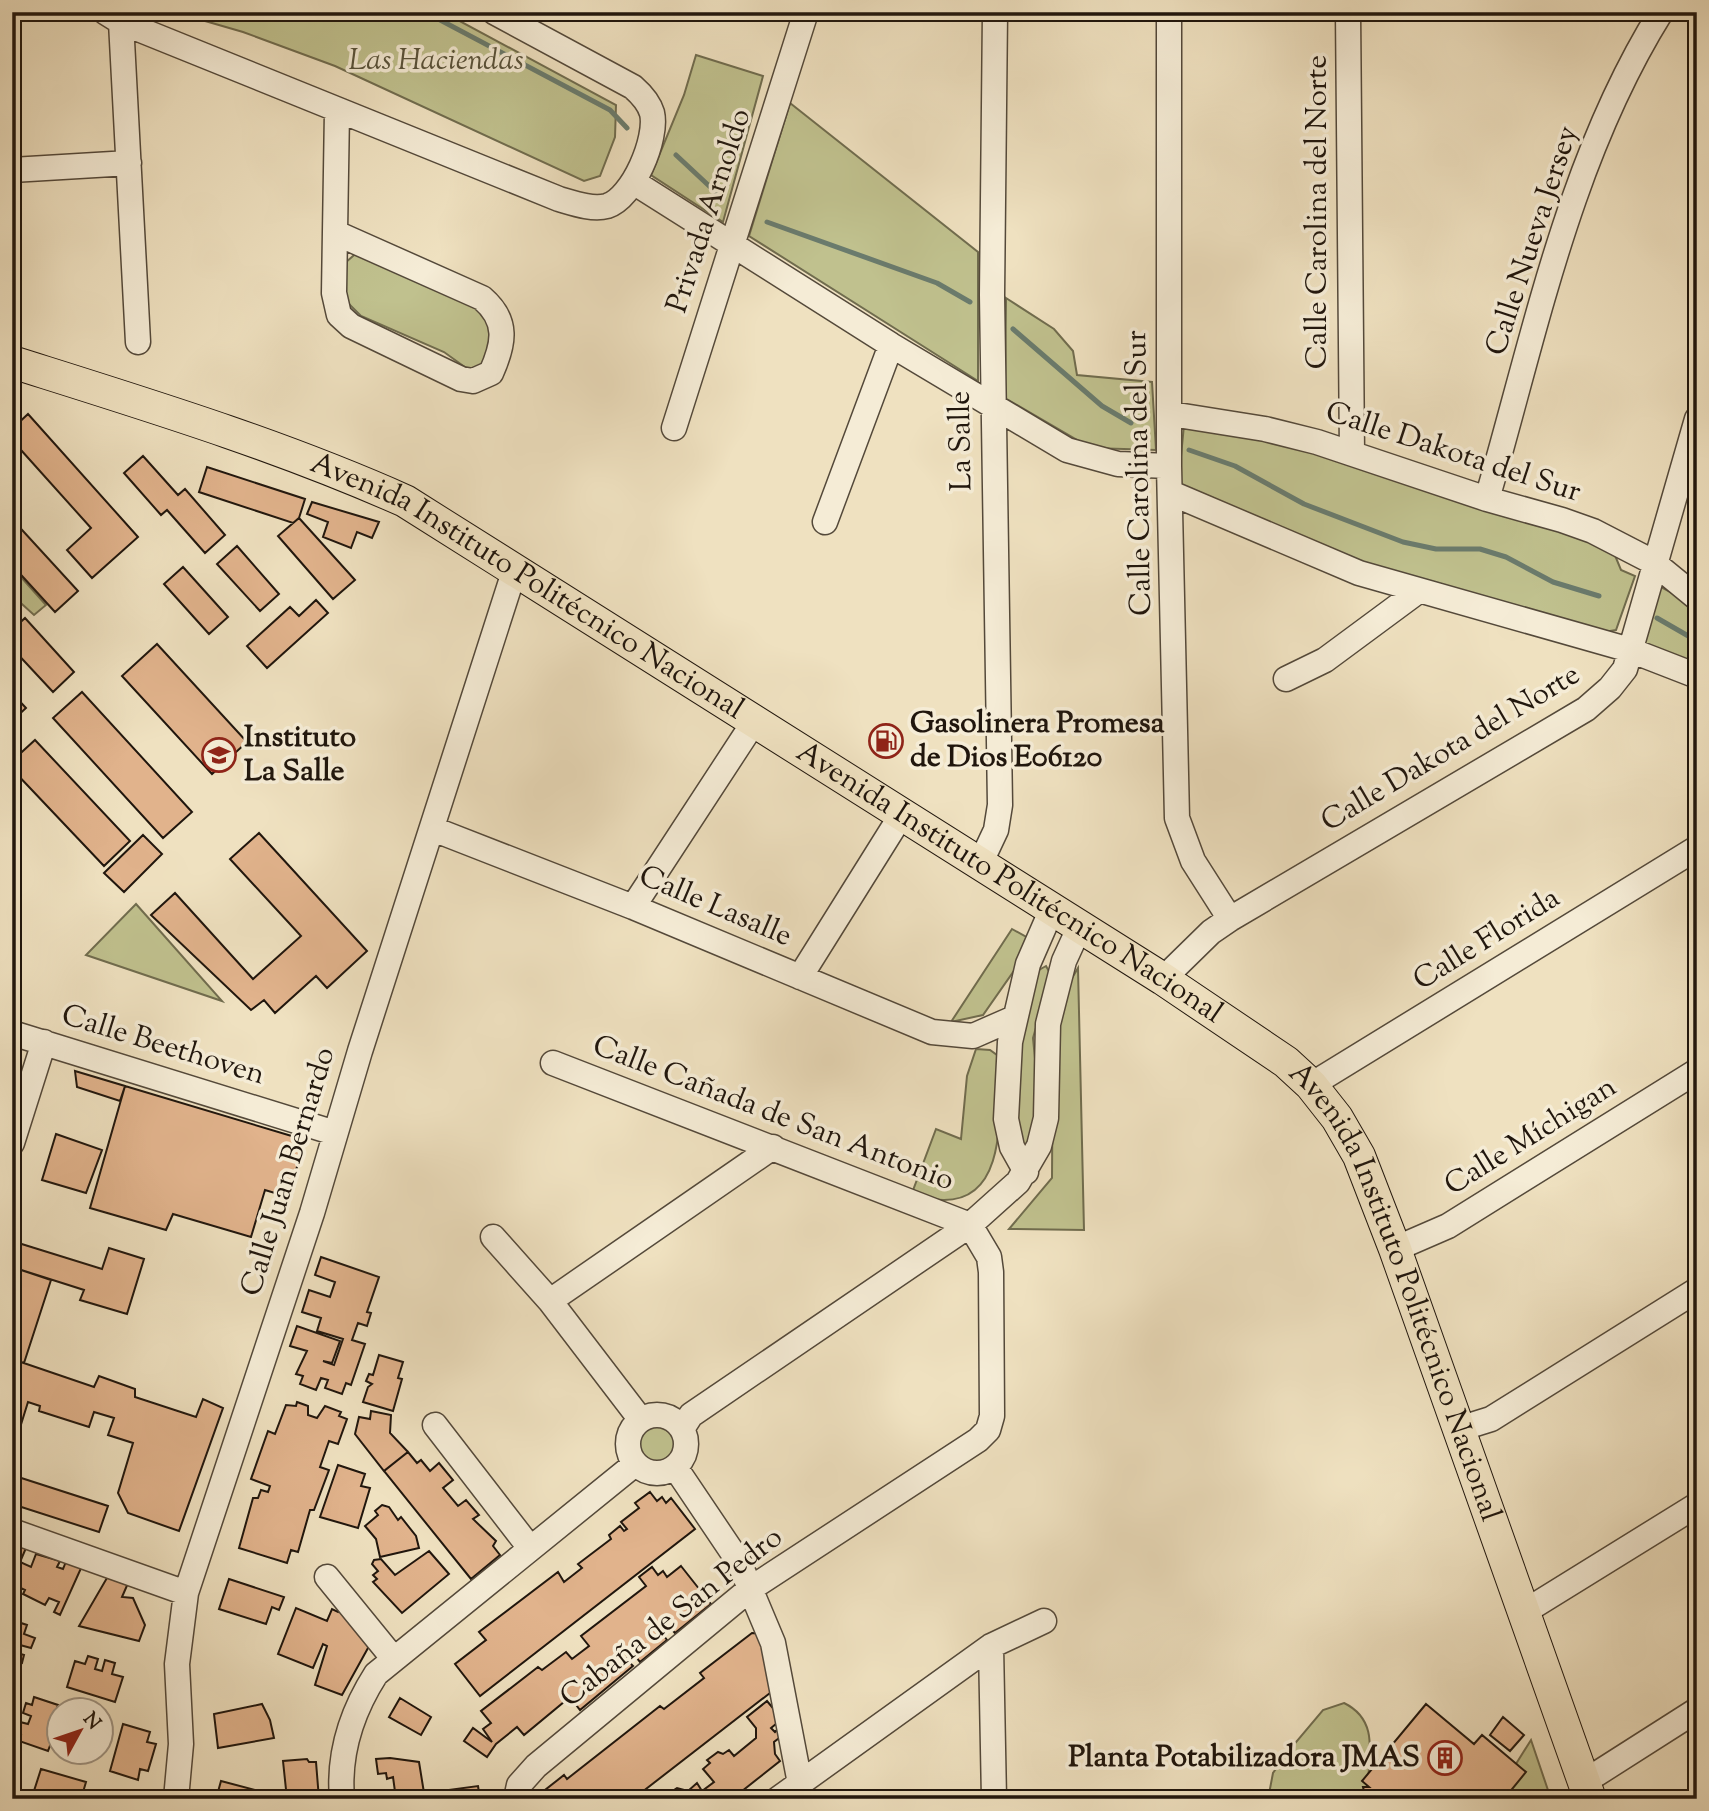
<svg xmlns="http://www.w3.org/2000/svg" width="1709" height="1811" font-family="'Sorts Mill Goudy',serif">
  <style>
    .green { fill: #c0c18e; stroke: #706c4e; stroke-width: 2 }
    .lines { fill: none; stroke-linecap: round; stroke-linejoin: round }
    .stream { stroke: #6a7b6d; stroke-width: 5 }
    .building { fill: #e1b38c; stroke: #20160d; stroke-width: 2 }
    .minor-casing { stroke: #54493a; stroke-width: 27 }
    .major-casing { stroke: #20160d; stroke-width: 34 }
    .minor { stroke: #f5ecd6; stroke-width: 24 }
    .major { stroke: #efe1c0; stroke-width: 32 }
    .labels { text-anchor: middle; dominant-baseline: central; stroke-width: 7; stroke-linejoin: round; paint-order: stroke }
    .park-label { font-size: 30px; font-style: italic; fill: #58523a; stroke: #f5ecd6 }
    .street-label { font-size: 30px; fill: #20160d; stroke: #f5ecd6 }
    .poi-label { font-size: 30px; font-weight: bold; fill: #20160d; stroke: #f5ecd6; text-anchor: start }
  </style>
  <rect width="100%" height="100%" fill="#efe1c0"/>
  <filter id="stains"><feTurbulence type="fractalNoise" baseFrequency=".00286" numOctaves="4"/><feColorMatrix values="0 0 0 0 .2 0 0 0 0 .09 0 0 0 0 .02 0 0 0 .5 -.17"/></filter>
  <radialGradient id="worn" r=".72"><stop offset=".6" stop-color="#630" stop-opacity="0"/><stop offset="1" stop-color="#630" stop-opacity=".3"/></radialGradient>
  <path class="green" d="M174 12H443L616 105 615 137 600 176 584 181 335 66 243 32Z
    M696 55 763 76 723 222 651 175 684 95Z
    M790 103 978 252V381L749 236Z
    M361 249 483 304 496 323 484 369 469 370 444 352 361 316 346 301 345 263Z
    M1006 298 1054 329 1073 351 1077 375 1152 382 1156 450 1091 448 1005 398Z
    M1184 425 1245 427 1586 536 1614 553 1621 570 1635 576 1616 630 1604 632 1315 552 1181 487 1180 467Z
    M12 567 46 605 34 615 12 595Z
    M1661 587 1697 606V673L1641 642Z
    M136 904 222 1001 86 955Z
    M1012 929 1030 939 1025 955 983 1015 951 1022Z
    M1046 966 1051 975 1033 1038 1038 1089 1035 1147 1024 1146C1002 1094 1024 1027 1032 974Z
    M1078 968 1084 1230 1009 1229 1052 1178 1053 1010Z
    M976 1049 990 1050 1001 1058C998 1104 1011 1201 943 1200 933 1200 922 1195 912 1193L936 1129 961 1139 967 1076Z
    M639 1444a19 19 0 1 1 38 0a19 19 0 1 1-38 0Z
    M1344 1703C1377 1719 1370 1750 1368 1781L1388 1799H1268L1273 1773 1291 1748 1323 1710Z
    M1531 1740 1551 1799H1494Z"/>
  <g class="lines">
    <path class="stream" d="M425 12 610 110 627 128
      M676 155 721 197
      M767 222 937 283 970 302
      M1013 329 1102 406 1131 423
      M1189 450 1235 466 1304 504 1403 542 1436 549H1480L1506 557 1553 582 1599 596
      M1657 618 1697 641"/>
  </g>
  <path class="building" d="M28 414 138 537 92 578 67 550 91 528 12 440V429Z
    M143 456 178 495 185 489 225 535 205 553 167 510 161 515 124 473Z
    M207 467 305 499 299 518 293 523 199 492Z
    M312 502 379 522 372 538 357 532 351 548 323 537 328 522 307 514Z
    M299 518 355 580 333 599 278 536Z
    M12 519 78 591 55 612 12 565Z
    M237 546 279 594 260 611 217 564Z
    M183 567 228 617 209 634 164 584Z
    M316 600 328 613 267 668 247 646 290 607 299 616Z
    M25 618 74 672 53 692 12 648V630Z
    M157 644 247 742 212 774 122 676Z
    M82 692 192 812 163 838 53 718Z
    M12 693 26 708 12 721Z
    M35 740 130 841 104 866 12 769V761Z
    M259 833 367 951 327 988 316 976 275 1013 264 1000 251 1010 151 915 175 893 253 979 301 936 230 859Z
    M143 835 162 854 124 892 104 873Z
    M75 1071 125 1086 120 1101 77 1087Z
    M125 1086 305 1140 288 1197 265 1190 251 1237 173 1214 166 1230 90 1208Z
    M56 1134 102 1150 86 1193 42 1180Z
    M12 1241 102 1269 109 1248 144 1259 127 1314 80 1300 84 1290 12 1267Z
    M321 1257 379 1277 367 1312 371 1313 367 1326 358 1323 352 1340 365 1344 351 1385 346 1383 342 1394 325 1388 328 1380 321 1378 316 1390 300 1384 303 1376 296 1374 307 1351 290 1346 297 1326 340 1341 332 1363 323 1361 334 1365 343 1339 317 1331 321 1318 302 1312 309 1290 330 1297 335 1282 315 1275Z
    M12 1267 51 1280 24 1363 12 1359Z
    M379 1355 403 1362 398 1378 402 1379 393 1411 363 1402 368 1387 372 1384 366 1381 369 1374 373 1375Z
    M12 1359 94 1387 99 1376 135 1389V1397L196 1417 203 1399 223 1408 179 1531 128 1513 118 1493 133 1443 108 1435 114 1418 94 1412 89 1427 39 1411 40 1406 28 1402 19 1431 12 1428Z
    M297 1402 308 1406V1415L317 1418 325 1406 341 1412 339 1416 347 1419 338 1444 329 1441 320 1467 329 1470 314 1510H310L298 1552 291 1550 287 1563 239 1548 253 1498H258L261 1490 268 1492 270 1486 251 1479 268 1431 275 1434 286 1405 296 1406Z
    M371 1411 391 1415 390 1433 408 1452 384 1471 355 1434 359 1417 370 1419Z
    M408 1452 417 1463 421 1460 430 1471 439 1463 453 1480 443 1488 458 1506 466 1500 479 1515 473 1519 496 1541 493 1546 500 1555 471 1579 384 1471Z
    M338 1465 365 1474 361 1486 370 1488 358 1528 320 1517Z
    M12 1475 108 1506 99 1532 12 1504Z
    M650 1492 657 1501 662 1497 666 1503 671 1498 695 1529 480 1696 455 1664 486 1640 479 1632 558 1572 564 1582 582 1568 578 1564 611 1539 609 1535 620 1526 624 1531 627 1529 621 1522 639 1508 635 1503Z
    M382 1505 389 1507 398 1520 401 1517 416 1536 419 1548 380 1557 376 1539 365 1526 378 1515 375 1511Z
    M18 1544 26 1548 20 1562 31 1567 36 1554 60 1561 57 1567 63 1569 67 1559 82 1566 60 1615 54 1612 59 1602 49 1598 45 1605 23 1594 25 1590 12 1584V1556Z
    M429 1551 449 1574 402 1613 373 1582 377 1579 373 1575 378 1571 372 1564 374 1560 381 1559 395 1575Z
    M681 1566 711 1604 675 1633 669 1626 661 1632 667 1640 640 1662 633 1653 626 1659 633 1666 580 1710 570 1697 524 1735 517 1727 496 1744 487 1757 464 1741 473 1728 492 1742 483 1729 491 1723 481 1711 538 1667 542 1670 566 1652 572 1659 589 1646 581 1636 646 1586 639 1577 652 1567 658 1575 663 1571 667 1577Z
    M111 1571 129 1581 122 1597 133 1598 145 1625 139 1641 79 1626Z
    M229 1579 284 1597 279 1610 272 1607 266 1624 219 1609Z
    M341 1605 367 1632 368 1648 342 1695 315 1685 327 1646 323 1644 313 1668 278 1654 296 1608 327 1621 332 1609 338 1612Z
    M12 1620 27 1625 24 1634 35 1638 31 1648 20 1645 17 1653 24 1655 22 1663 14 1660 12 1664Z
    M752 1633 761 1634 779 1686 633 1799H542L548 1794 545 1790 564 1775 567 1779 660 1706 664 1709 704 1678 700 1673Z
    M88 1656 98 1659 95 1669 102 1671 105 1660 115 1663 112 1674 123 1677 115 1702 67 1687 75 1661 85 1664Z
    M34 1697 58 1705 52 1722 58 1724 48 1751 19 1741 21 1735 16 1733 20 1722 28 1724 31 1716 23 1713 26 1703 32 1705Z
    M400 1698 431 1717 421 1735 389 1717Z
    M767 1701 782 1719 771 1728 775 1732 778 1729 783 1735 774 1742 775 1754 780 1761 732 1799H676L671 1792 677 1788 688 1791 697 1783 702 1791 714 1782 703 1769 710 1763 707 1760 718 1752 723 1754 729 1750 734 1756 756 1738V1728L747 1717Z
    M262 1704 270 1720 274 1738 218 1748 214 1714Z
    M1426 1704 1474 1744 1482 1735 1526 1772 1504 1799H1383L1377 1794 1379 1799H1366L1363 1787H1369L1362 1781Z
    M1503 1717 1524 1735 1510 1751 1490 1735Z
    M123 1724 150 1732 147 1742 156 1744 148 1771 140 1769 138 1780 110 1771Z
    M390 1758 419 1762 425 1799H396L393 1777 387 1779 386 1773 378 1774 376 1759Z
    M307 1759 309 1762H316L319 1799H287L283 1761Z
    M41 1769 86 1782 81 1799H41V1796L33 1794Z
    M221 1781 259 1791 257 1799H216Z
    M478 1786 480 1799H449L448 1790Z"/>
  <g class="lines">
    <g class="minor-casing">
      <path id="minor" d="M105 12 121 22 559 199C573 203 592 210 607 206 633 198 658 138 652 113 649 103 641 94 633 87L494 12
        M1169 12V466L1177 818 1193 861 1230 919
        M1348 12 1352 453
        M121 22 138 342
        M12 170 129 163
        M635 183 891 345 1067 450 1118 464 1169 466
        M336 233 482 298C509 321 504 344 491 373L473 381 461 379 351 326 339 315 334 293 337 111
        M1171 414 1265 429 1317 442 1487 499 1562 520 1593 531 1653 562 1697 598
        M674 428 806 12
        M1171 493 1359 573 1630 650 1697 676
        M1487 499C1535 334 1569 159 1661 12
        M825 522 891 345
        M1286 679 1325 660 1417 592
        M433 829 633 907 932 1032 973 1036 1014 1018
        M980 864 996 830 1000 805 992 295 995 12
        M633 907 754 722
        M800 977 902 814
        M1163 979 1211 932 1230 919 1586 709 1610 688 1625 669 1697 419
        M12 1033 335 1133
        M553 1063 970 1225
        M1311 1085 1697 848
        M12 1143 44 1042
        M1026 1172 1012 1147 1006 1119 1010 1042 1028 964 1052 909
        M493 1237 550 1301 641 1420
        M1395 1249 1448 1226 1697 1071
        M550 1301 773 1147
        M628 1444a29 29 0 1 1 58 0a29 29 0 1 1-58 0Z
        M435 1425 530 1548
        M682 1429 691 1415 970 1225 1018 1182 1039 1146 1046 1118 1048 1024 1064 961 1080 926
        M1459 1429 1491 1419 1697 1290
        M675 1467 739 1562 773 1643 803 1799
        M12 1531 186 1593
        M327 1577 393 1658
        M1524 1612 1697 1505
        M991 1646 994 1799
        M1584 1782 1697 1710
        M176 1799 181 1744 177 1664 186 1593 312 1213 360 1051 514 572
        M342 1799C338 1753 351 1713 376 1674L635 1464
        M516 1799 519 1785 536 1766 750 1589 978 1440 988 1430 992 1416 991 1272 989 1257 970 1225
        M778 1799 991 1646 1044 1621"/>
    </g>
    <g class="major-casing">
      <g id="major">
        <path id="s1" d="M12 362C145 404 277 444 405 501L1163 979 1286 1062 1311 1085 1337 1118 1359 1156 1395 1249 1590 1799"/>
      </g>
    </g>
    <use href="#minor" class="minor"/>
    <use href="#major" class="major"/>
  </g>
  <defs>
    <g id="fuel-ring" transform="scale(1.75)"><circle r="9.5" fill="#f5ecd6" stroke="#8f2418" stroke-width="1.5"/><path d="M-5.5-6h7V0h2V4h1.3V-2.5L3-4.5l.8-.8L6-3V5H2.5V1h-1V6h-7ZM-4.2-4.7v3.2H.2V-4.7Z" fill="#8f2418"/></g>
    <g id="school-ring" transform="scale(1.75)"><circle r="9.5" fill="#f5ecd6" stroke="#8f2418" stroke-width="1.5"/><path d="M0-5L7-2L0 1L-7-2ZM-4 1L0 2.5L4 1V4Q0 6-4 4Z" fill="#8f2418"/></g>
    <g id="building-ring" transform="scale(1.75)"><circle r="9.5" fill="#f5ecd6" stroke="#8f2418" stroke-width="1.5"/><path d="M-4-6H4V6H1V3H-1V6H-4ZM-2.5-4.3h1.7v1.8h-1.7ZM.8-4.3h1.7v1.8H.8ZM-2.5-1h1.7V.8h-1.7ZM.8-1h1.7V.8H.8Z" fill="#8f2418"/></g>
  </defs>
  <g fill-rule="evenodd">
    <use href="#fuel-ring" x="886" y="741"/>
    <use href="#school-ring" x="219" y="755"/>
    <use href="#building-ring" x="1445" y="1758"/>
  </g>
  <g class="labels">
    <g class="park-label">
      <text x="436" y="61">Las Haciendas</text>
    </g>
    <g class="street-label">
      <text transform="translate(710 211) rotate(-72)">Privada Arnoldo</text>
      <text transform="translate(1318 212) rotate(-90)">Calle Carolina del Norte</text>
      <text transform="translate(1533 241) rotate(-72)">Calle Nueva Jersey</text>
      <text transform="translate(962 441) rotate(-91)">La Salle</text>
      <text transform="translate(1453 453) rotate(18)">Calle Dakota del Sur</text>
      <text transform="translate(1140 473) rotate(-91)">Calle Carolina del Sur</text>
      <text stroke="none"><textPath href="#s1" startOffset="565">Avenida Instituto Politécnico Nacional</textPath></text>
      <text transform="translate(1451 749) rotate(-31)">Calle Dakota del Norte</text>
      <text stroke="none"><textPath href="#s1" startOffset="1132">Avenida Instituto Politécnico Nacional</textPath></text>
      <text transform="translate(715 907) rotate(23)">Calle Lasalle</text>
      <text transform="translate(1487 940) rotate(-32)">Calle Florida</text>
      <text transform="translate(163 1046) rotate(17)">Calle Beethoven</text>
      <text transform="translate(773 1114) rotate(21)">Calle Cañada de San Antonio</text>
      <text transform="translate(1531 1137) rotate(-32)">Calle Míchigan</text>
      <text transform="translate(289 1172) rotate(-73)">Calle Juan Bernardo</text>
      <text stroke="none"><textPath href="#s1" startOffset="1720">Avenida Instituto Politécnico Nacional</textPath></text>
      <text transform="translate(672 1618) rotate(-38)">Cabaña de San Pedro</text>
    </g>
    <g class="poi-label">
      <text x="910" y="724">Gasolinera Promesa<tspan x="910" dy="34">de Dios E06120</tspan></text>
      <text x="244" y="738">Instituto<tspan x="244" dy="34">La Salle</tspan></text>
      <text x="1420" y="1758" text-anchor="end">Planta Potabilizadora JMAS</text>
    </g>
  </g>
  <rect width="1709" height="1811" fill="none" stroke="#efe1c0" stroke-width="42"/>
  <rect x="14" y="14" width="1681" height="1783" fill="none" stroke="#20160d" stroke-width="3.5"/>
  <rect x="21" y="21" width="1667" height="1769" fill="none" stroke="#20160d" stroke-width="2"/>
  <g transform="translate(80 1731) rotate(50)"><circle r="33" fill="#f5ecd6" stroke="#a09686" stroke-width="2"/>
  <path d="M0-5L12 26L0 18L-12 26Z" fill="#8f2418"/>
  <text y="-10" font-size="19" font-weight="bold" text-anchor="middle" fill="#20160d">N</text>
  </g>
  <rect width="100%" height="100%" filter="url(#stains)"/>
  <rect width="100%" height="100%" fill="url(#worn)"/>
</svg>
